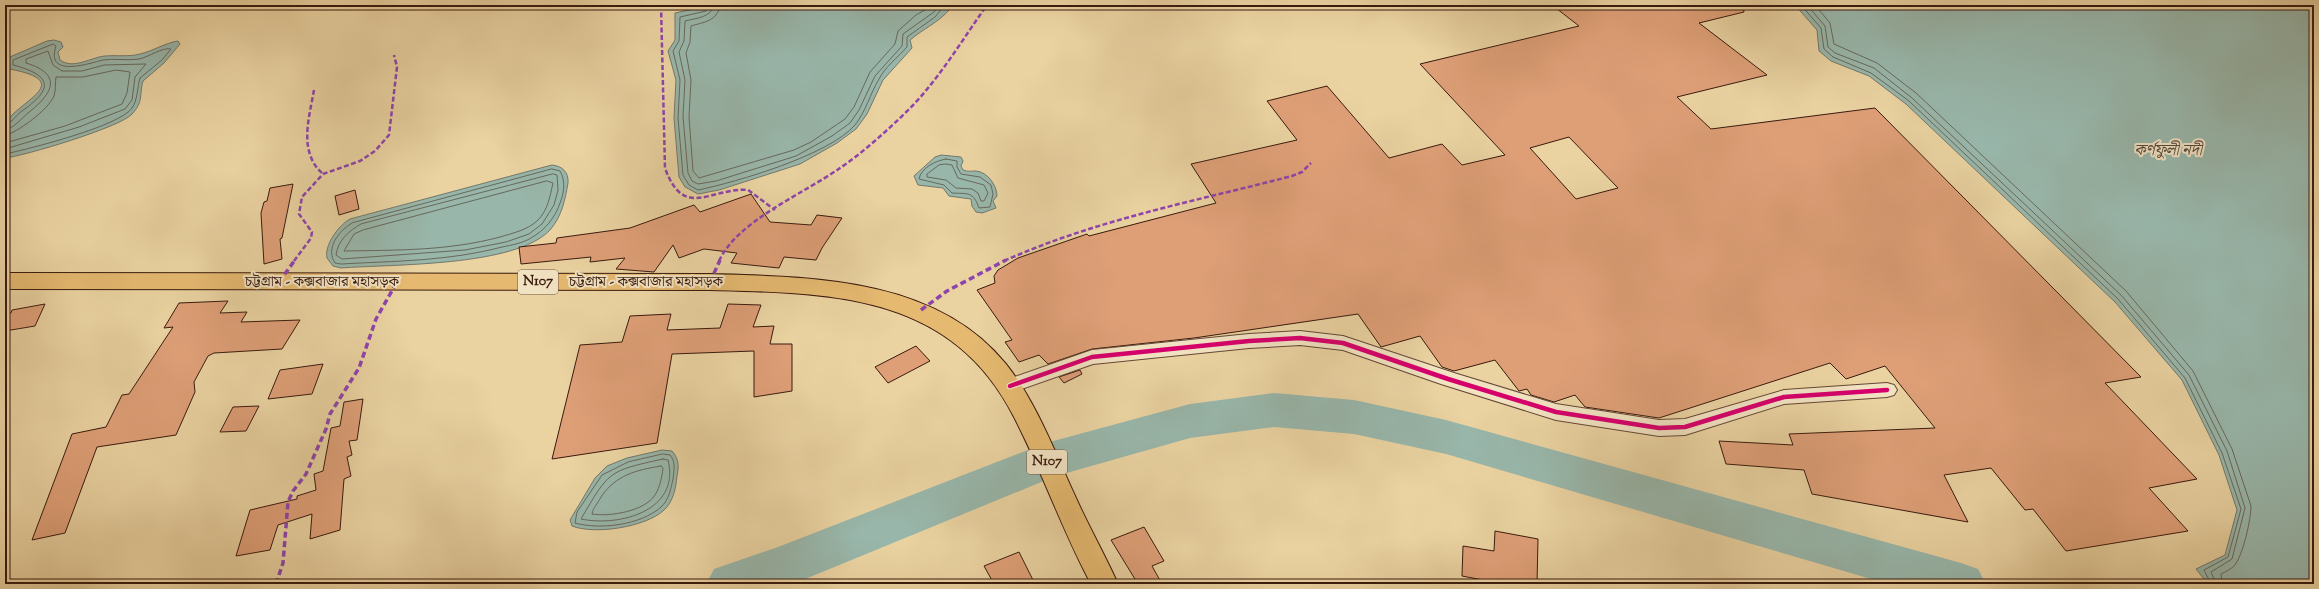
<svg xmlns="http://www.w3.org/2000/svg" width="2319" height="589" font-family="'Sorts Mill Goudy','Noto Serif Bengali',serif">
  <style>
    .water { fill: #98b6aa; stroke: #72786c }
    .lines { fill: none; stroke-linecap: round; stroke-linejoin: round }
    .shore { stroke: #68685c; stroke-width: 1 }
    .river { fill: #98b6aa; fill-rule: evenodd }
    .building { fill: #de9f77; stroke: #391a0e; fill-rule: evenodd }
    .street-casing { stroke: #654833; stroke-width: 2 }
    .highway-casing { stroke: #391a0e; stroke-width: 2 }
    .street { fill: #f1e2c2; fill-rule: evenodd }
    .highway { fill: #e5b970; fill-rule: evenodd }
    .quiet-far1 { stroke: #8e44ad; stroke-width: 2.5; stroke-dasharray: 5 2.5; stroke-linecap: butt }
    .quiet { stroke: #8e44ad; stroke-width: 3.5; stroke-dasharray: 6 3.5; stroke-linecap: butt }
    .cycleway-casing { stroke: #f1e2c2; stroke-width: 7 }
    .cycleway { stroke: #d6006c; stroke-width: 4.5 }
    .labels { text-anchor: middle; dominant-baseline: central; stroke-width: 4; stroke-linejoin: round; paint-order: stroke }
    .shield { fill: #f1e2c2; stroke: #705644; stroke-width: 1 }
    .shield-label { font-size: 14px; font-weight: bold; fill: #391a0e }
    .street-label { font-size: 15px; fill: #391a0e; stroke: #f1e2c2 }
    .water-label { font-size: 16px; font-style: italic; fill: #56493d; stroke: #f1e2c2 }
  </style>
  <rect width="100%" height="100%" fill="#ead2a1"/>
  <filter id="stains"><feTurbulence type="fractalNoise" baseFrequency=".005" numOctaves="4"/><feColorMatrix values="0 0 0 0 .2 0 0 0 0 .09 0 0 0 0 .02 0 0 0 .5 -.17"/></filter>
  <radialGradient id="worn" r=".72"><stop offset=".6" stop-color="#630" stop-opacity="0"/><stop offset="1" stop-color="#630" stop-opacity=".3"/></radialGradient>
  <path class="water" d="M712 5H949L950 9C939 22 923 29 910 40L912 48 883 80 867 114 856 129 837 143 800 164 719 190 698 194 685 187 679 177 674 118 676 80 668 51 675 40V13Z
    M1795 5H2314V584H2208L2196 569 2225 555 2237 510 2219 455 2182 380 2115 302 1906 104 1869 76 1831 61 1819 51 1817 30Z
    M54 40 61 42 63 47 58 52 60 60C73 70 92 57 105 56 117 55 129 57 140 54 153 51 165 43 178 41L180 44 164 63 143 81C139 95 144 101 132 114 121 127 24 156 5 158V123C22 99 75 82 10 69L7 65 10 57 47 41Z
    M941 155 961 157 963 161 961 166 963 170C968 172 971 171 976 171 988 172 997 186 997 196L993 201 996 208 982 213 976 212 972 206 971 199 949 196 943 188 918 185 914 176 935 157Z
    M552 165C562 166 569 172 568 183 565 200 562 216 550 230 515 267 392 264 341 268L333 266 327 258C324 245 339 225 350 219Z
    M662 450 672 451C679 459 679 466 677 476 676 488 673 502 664 510 646 527 595 535 572 526L570 520 595 478 607 466 627 458Z"/>
  <g class="lines">
    <path class="shore" d="M709 5 706 11 680 17 679 41 673 51 680 80 678 118 683 175 689 185 698 190C737 182 829 155 855 125 866 111 870 94 879 79 885 67 898 57 907 47V37L935 17 945 5
      M714 5C711 18 696 18 685 21L684 41 679 52 685 80 683 117 688 173 692 181 698 184 716 181 796 156 832 136 850 123 859 110 875 76 902 46 903 34 934 12 940 5
      M720 5C718 21 704 22 691 26L690 42 686 53 691 80 689 117 693 171 699 178 794 150 811 142 845 119 854 107 870 72 895 44 898 31 916 15 934 5
      M1801 5 1821 28 1824 49 1833 57 1871 73 1909 101 2118 299 2185 378 2222 453 2241 509 2228 557 2204 570 2211 584
      M1807 5 1825 26 1828 47 1835 53 1874 68 1912 98 2121 295 2189 375 2227 451 2245 508 2232 559 2211 572 2216 584
      M1815 5 1830 23 1834 44 1877 63 1916 93 2126 291 2193 371 2232 449 2251 506C2251 519 2243 556 2234 566 2231 569 2225 572 2221 574L2222 584
      M5 125C13 122 16 115 22 111 55 88 51 75 13 65V60L53 44 56 46C45 79 90 63 103 60 114 58 128 61 139 59 149 57 162 47 171 49L162 60 140 78C137 88 138 99 132 108 120 126 29 149 5 154
      M5 130C14 128 21 119 28 113 51 95 65 75 26 63V59L48 51 53 65 62 71H82L104 65 146 64 135 77 132 100 125 109 79 127 5 149
      M5 136C19 131 48 110 54 96 56 90 55 83 56 77H83L116 70 130 72 127 93 122 104 65 126 5 143
      M946 159 957 161V167L961 174 980 177 991 185 993 194 990 207 979 208C973 191 968 194 952 193L944 185 919 179C921 168 935 161 946 159Z
      M946 164 952 165 958 178 984 185 988 193 984 201H981L978 193 972 189 956 188 946 180 927 177V174L939 165Z
      M552 169 560 171C566 181 564 193 560 203 555 218 545 230 531 238 523 243 512 245 502 247 449 261 395 261 341 264L335 263C325 248 339 231 352 223Z
      M553 174 557 175 558 190 554 205 542 224 529 234 506 242 465 250 342 259 336 255C338 240 349 231 361 224Z
      M547 181 553 183C550 196 548 210 538 220 528 230 513 233 500 237 448 251 397 250 344 251L354 234 363 230Z
      M663 454 670 455C676 462 674 470 673 479 671 488 669 500 661 507 641 525 600 530 575 523L577 512 602 475 628 462Z
      M663 459 668 460C681 511 619 527 581 519 609 471 608 471 663 459Z
      M661 466 663 468C662 477 660 487 655 495 645 511 610 517 592 514 593 508 598 503 601 497 616 475 636 470 661 466Z"/>
    <path class="river" d="M1274 393 1354 400 1446 420 1961 563 1978 569 1986 584H1888L1446 454 1354 434 1274 427 1190 438 1056 476 793 584H706L714 569 778 547 1046 443 1190 404Z"/>
  </g>
  <path class="building" d="M1552 5H1743L1744 12 1699 23 1767 75 1677 97 1711 129 1875 108 2141 377 2105 383 2197 479 2149 488 2188 531 2066 551 2033 509 2025 510 1991 468 1944 475 1968 522 1812 494 1804 470 1726 464 1719 441 1793 445 1789 434 1935 428 1885 366 1846 379 1830 363 1659 418 1585 407 1575 395 1554 402 1531 395 1527 389 1519 391 1495 360 1454 371 1442 367 1420 336 1381 347 1358 314 1194 338 1092 349 1048 364 1039 355 1019 362 1005 342 1012 340 977 290 995 283 994 276 998 270 1018 258 1087 234 1089 236 1216 203 1191 164 1297 140 1267 101 1327 86 1389 158 1442 144 1462 165 1505 155 1420 64 1579 26ZM1569 137 1618 188 1576 199 1530 148Z
    M293 184 282 238 280 239 282 259 264 264 261 213 264 202 267 201 270 188Z
    M355 190 359 209 339 215 335 196Z
    M751 194 770 222 811 225 817 215 842 218 822 248 816 260 784 257 779 268 731 263 737 253 704 249 679 258 673 245 654 272 616 269 625 258 590 262 591 257 521 264 519 247 556 243 557 238 630 228 694 205 700 212Z
    M228 301 220 313 247 312 241 322 300 320 282 349 214 353 208 356 194 382 195 392 176 435 97 447 65 533 32 540 72 434 106 427 122 395 129 394 173 327 164 328 179 303Z
    M45 304 35 326 5 331V314L11 313 12 310Z
    M728 304 761 305 753 327 774 326 770 344H792V391L754 397V351L672 354 657 443 552 459 580 345 622 342 630 316 671 314 667 330 720 328Z
    M916 346 930 361 888 383 875 367Z
    M323 364 312 394 268 399 280 370Z
    M1080 370 1082 374 1064 383 1059 377Z
    M363 399 357 440 349 441 352 455 347 457 351 476 344 479 340 530 310 539 312 514 278 525 270 550 236 556 250 510 297 499V496L316 490 314 474 323 471 331 428 340 426 344 402Z
    M259 406 246 431 220 432 233 407Z
    M1144 527 1164 561 1152 566 1162 584H1138L1111 540Z
    M1495 531 1538 539 1537 584H1504L1462 576 1463 546 1494 551Z
    M1019 552 1035 584H994L984 566Z"/>
  <g class="lines">
    <g class="street-casing">
      <path id="street" d="M1300 331 1343 336 1454 373 1556 404 1659 420 1685 419 1784 390 1887 383 1894 385 1897 390 1894 395 1887 397 1784 404 1685 435 1659 436 1556 420 1441 384 1343 350 1300 345 1249 348 1093 364 1010 393 1003 391 1000 386 1003 381 1092 350 1249 334Z"/>
    </g>
    <g class="highway-casing">
      <path id="highway" d="M5 273 710 274C811 277 936 277 1006 364 1037 403 1055 453 1076 498 1089 527 1105 555 1118 584H1091C1062 530 1042 471 1014 417 951 293 832 293 710 290L5 289Z"/>
    </g>
    <use href="#street" class="street"/>
    <use href="#highway" class="highway"/>
    <path class="quiet-far1" d="M661 5 665 168C684 221 711 187 748 190L775 210
      M314 90C309 119 298 152 323 174
      M294 261 311 238 312 232 299 214 302 197 323 174 360 161 375 151 389 135 397 67 394 55
      M719 261C737 221 805 193 840 168 861 154 882 135 900 118 935 86 960 43 987 5
      M1004 261C1095 220 1196 201 1292 176L1302 172 1311 163"/>
    <path class="quiet" d="M279 282 295 260
      M710 282 720 260
      M921 310 947 291 1006 260
      M276 584 283 563 288 502 293 491 306 474 326 429 330 414 359 368 376 319 397 282"/>
    <g class="cycleway-casing">
      <path id="cycleway" d="M1010 386 1092 357 1249 341 1300 338 1343 343 1448 379 1556 412 1659 428 1685 427 1784 397 1887 390"/>
    </g>
    <use href="#cycleway" class="cycleway"/>
  </g>
  <g class="labels">
    <g class="shield">
      <rect x="518" y="270" width="40" height="24" rx="3"/>
      <rect x="1027" y="450" width="40" height="24" rx="3"/>
    </g>
    <g class="shield-label">
      <text x="538" y="282">N107</text>
      <text x="1047" y="462">N107</text>
    </g>
    <g class="street-label">
      <text x="322" y="282">চট্টগ্রাম - কক্সবাজার মহাসড়ক</text>
      <text x="646" y="282">চট্টগ্রাম - কক্সবাজার মহাসড়ক</text>
    </g>
    <g class="water-label">
      <text x="2168" y="151">কর্ণফুলী নদী</text>
    </g>
  </g>
  <rect width="2319" height="589" fill="none" stroke="#ead2a1" stroke-width="20"/>
  <rect x="6" y="6" width="2307" height="577" fill="none" stroke="#391a0e" stroke-width="2"/>
  <rect x="10" y="10" width="2299" height="569" fill="none" stroke="#391a0e"/>
  <rect width="100%" height="100%" filter="url(#stains)"/>
  <rect width="100%" height="100%" fill="url(#worn)"/>
</svg>
